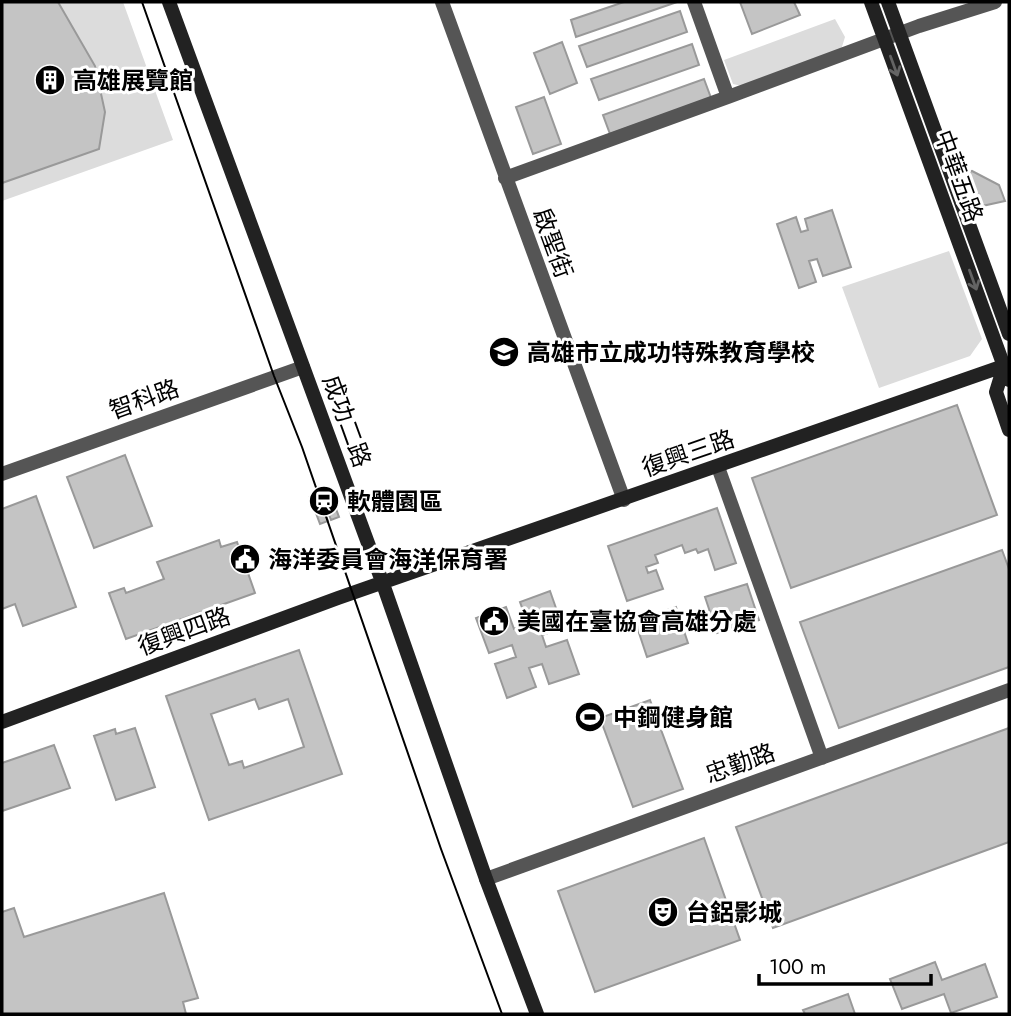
<svg xmlns="http://www.w3.org/2000/svg" width="1011" height="1016" font-family="Jost,'Noto Sans TC',sans-serif">
  <style>
    .green { fill: #dcdcdc }
    .building { fill: #c4c4c4; stroke: #999; stroke-width: 2; fill-rule: evenodd }
    .lines { fill: none; stroke-linecap: round; stroke-linejoin: round }
    .street { stroke: #555; stroke-width: 14 }
    .secondary { stroke: #222; stroke-width: 14 }
    .tram { stroke: #000; stroke-width: 2 }
    .oneway { stroke: #646464 }
    .labels { text-anchor: middle; dominant-baseline: central; stroke-width: 6; stroke-linejoin: round; paint-order: stroke }
    .poi-label { font-size: 24px; font-weight: bold; fill: #000; stroke: #fff; text-anchor: start }
    .street-label { font-size: 24px; fill: #000; stroke: #fff }
  </style>
  <rect width="100%" height="100%" fill="#fff"/>
  <path class="green" d="M2 2H123L173 140 2 201Z
    M835 19 845 37 841 50 742 86 733 84 724 60Z
    M949 251 982 339 970 356 879 388 842 287Z"/>
  <path class="building" d="M2 2H58L95 66 105 112 99 149 2 183Z
    M624 2H677L576 37 571 20Z
    M740 2H794L800 15 752 34Z
    M680 11 687 32 587 67 579 46Z
    M562 42 577 83 550 94 534 53Z
    M692 44 699 65 599 100 591 79Z
    M704 79 711 98 610 134 603 115Z
    M544 97 561 144 533 154 516 107Z
    M972 171 999 185 1005 201 982 206 967 174Z
    M832 210 851 267 823 276 817 259 809 261 816 282 799 288 777 224 796 217 801 232 808 230 805 219Z
    M957 405 997 515 791 588 752 478Z
    M125 455 152 526 94 548 67 477Z
    M329 490 339 517 331 520 321 493Z
    M317 494 328 521 320 524 310 497Z
    M36 496 76 607 23 626 15 604 2 609V509Z
    M717 508 736 563 715 570 708 549 698 553 696 549 685 553 682 545 655 555 658 563 646 567 648 573 656 570 663 589 627 601 608 546Z
    M219 540 221 547 237 542 255 593 126 639 109 593 124 588 126 593 164 579 157 562Z
    M1002 550 1009 569V667L839 728 800 622Z
    M747 584 759 620 717 633 705 597Z
    M550 591 563 628 542 635 546 647 567 640 579 674 549 684 542 664 529 668 536 687 507 698 495 664 516 657 512 645 489 653 476 618 506 607 514 629 528 624 520 602Z
    M676 607 688 643 647 657 635 621Z
    M299 650 342 774 209 820 166 696ZM255 699 259 709 288 699 304 747 244 768 242 761 229 765 211 714Z
    M650 700 683 789 633 807 600 718Z
    M135 728 155 787 116 800 94 736 115 729 116 734Z
    M1009 728V842L773 928 736 827Z
    M54 745 70 788 2 811V763Z
    M704 838 740 940 595 992 558 891Z
    M164 893 198 998 183 1002 186 1014H2V912L14 908 24 937Z
    M935 962 942 980 985 964 997 997 951 1013 944 994 902 1009 890 979Z
    M848 994 855 1014H805L803 1010Z"/>
  <g class="lines">
    <path class="street" d="M442 2 624 500
      M694 2 728 97 919 26 995 2
      M505 178 728 97
      M718 467 822 758
      M2 474 303 367
      M486 879 1009 690"/>
    <path class="secondary" d="M169 2 383 584 486 879 537 1014
      M871 2 1009 380
      M888 2 1009 334
      M1004 366 996 392 1009 430
      M2 722 338 598 1009 364"/>
    <path class="tram" d="M142 2 274 376 302 447 441 849 502 1014"/>
  </g>
  <defs><path id="oneway-shaft" d="M-6 0H5M1.5-3L5.5 0L1.5 3" fill="none" stroke-width="1.6" stroke-linecap="round" stroke-linejoin="round" transform="scale(1.75)"/></defs>
  <g class="oneway">
    <use href="#oneway-shaft" transform="translate(894 66) rotate(70)"/>
    <use href="#oneway-shaft" transform="translate(973 280) rotate(70)"/>
  </g>
  <defs>
    <g id="building-disc" transform="scale(1.575)"><circle r="9.5" fill="#000" stroke="#fff"/><path d="M-4-6H4V6H1V3H-1V6H-4ZM-2.5-4.3h1.7v1.8h-1.7ZM.8-4.3h1.7v1.8H.8ZM-2.5-1h1.7V.8h-1.7ZM.8-1h1.7V.8H.8Z" fill="#fff"/></g>
    <g id="school-disc" transform="scale(1.575)"><circle r="9.5" fill="#000" stroke="#fff"/><path d="M0-5L7-2L0 1L-7-2ZM-4 1L0 2.5L4 1V4Q0 6-4 4Z" fill="#fff"/></g>
    <g id="station-disc" transform="scale(1.575)"><circle r="9.5" fill="#000" stroke="#fff"/><path d="M-3-6H3Q5-6 5-4V2Q5 4 3 4L4.5 6H3L1.5 4h-3L-3 6H-4.5L-3 4Q-5 4-5 2V-4Q-5-6-3-6ZM-3.5-4v3h7v-3ZM-3.5 1v1.5H-2V1ZM2 1v1.5H3.5V1Z" fill="#fff"/></g>
    <g id="civic-disc" transform="scale(1.575)"><circle r="9.5" fill="#000" stroke="#fff"/><path d="M-.6-6.5H3V-4.5H.6V-3L4-1V1h2V6H-6V1h2V-1L-.6-3ZM-1.2 2.5V6h2.4V2.5Z" fill="#fff"/></g>
    <g id="stadium-disc" transform="scale(1.575)"><circle r="9.5" fill="#000" stroke="#fff"/><path d="M0-5a6.5 5 0 1 0 0 10a6.5 5 0 1 0 0-10ZM-3.5-1.8h7v3.6h-7Z" fill="#fff"/></g>
    <g id="theatre-disc" transform="scale(1.575)"><circle r="9.5" fill="#000" stroke="#fff"/><path d="M-5-5.5Q0-4 5-5.5V0Q5 5 0 6Q-5 5-5 0ZM-3.3-2.5H-1v1.5H-3.3ZM1-2.5H3.3v1.5H1ZM-2.8 1Q0 5.5 2.8 1Z" fill="#fff"/></g>
  </defs>
  <g fill-rule="evenodd">
    <use href="#building-disc" x="50" y="80"/>
    <use href="#school-disc" x="504" y="352"/>
    <use href="#station-disc" x="324" y="501"/>
    <use href="#civic-disc" x="245" y="559"/>
    <use href="#civic-disc" x="494" y="621"/>
    <use href="#stadium-disc" x="590" y="717"/>
    <use href="#theatre-disc" x="663" y="912"/>
  </g>
  <g class="labels">
    <g class="poi-label">
      <text x="73" y="80">高雄展覽館</text>
      <text x="527" y="352">高雄市立成功特殊教育學校</text>
      <text x="347" y="501">軟體園區</text>
      <text x="268" y="559">海洋委員會海洋保育署</text>
      <text x="517" y="621">美國在臺協會高雄分處</text>
      <text x="613" y="717">中鋼健身館</text>
      <text x="686" y="912">台鋁影城</text>
    </g>
    <g class="street-label">
      <text transform="translate(959 176) rotate(70)">中華五路</text>
      <text transform="translate(553 243) rotate(70)">啟聖街</text>
      <text transform="translate(144 399) rotate(-20)">智科路</text>
      <text transform="translate(347 421) rotate(70)">成功二路</text>
      <text transform="translate(688 453) rotate(-19)">復興三路</text>
      <text transform="translate(184 631) rotate(-20)">復興四路</text>
      <text transform="translate(740 763) rotate(-20)">忠勤路</text>
    </g>
  </g>
  <rect width="1011" height="1016" fill="none" stroke="#000000" stroke-width="7"/>
  <path d="M759 974v10h172v-10" fill="none" stroke="#000000" stroke-width="3.5"/>
  <text x="769" y="974" font-size="21" fill="#000000" stroke="#ffffff" stroke-width="5" paint-order="stroke">100 m</text>
</svg>
